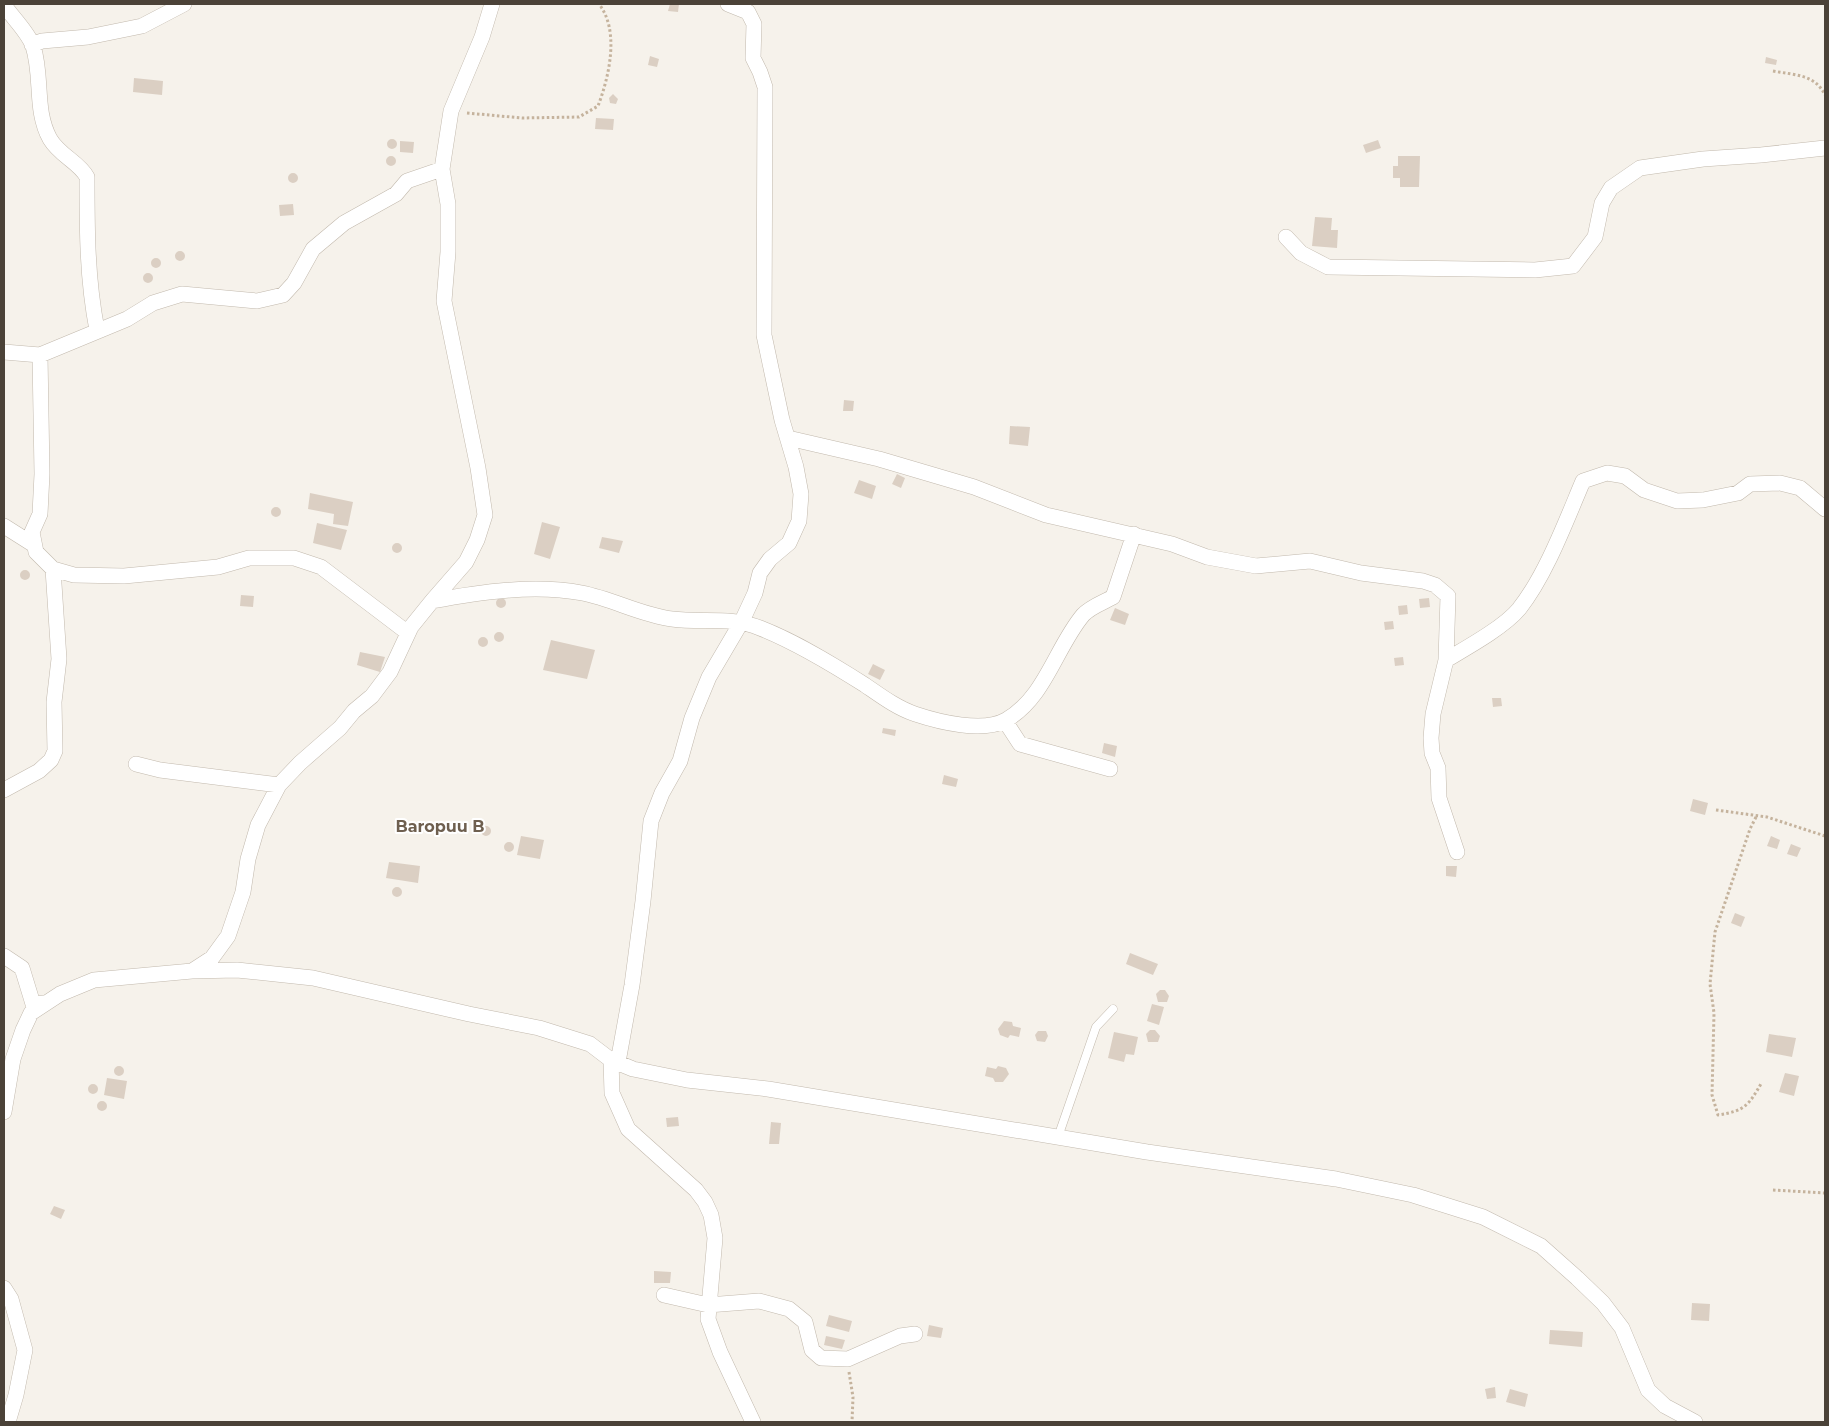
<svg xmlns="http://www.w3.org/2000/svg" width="1829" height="1426" font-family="Montserrat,sans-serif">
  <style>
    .building { fill: #dbcfc3 }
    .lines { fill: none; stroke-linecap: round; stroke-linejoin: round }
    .lane-casing { stroke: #c2b9ad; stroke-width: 9 }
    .street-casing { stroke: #c2b9ad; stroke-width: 16 }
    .path { stroke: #c5b39d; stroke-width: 3; stroke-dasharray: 2.5 2.5; stroke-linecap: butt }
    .lane { stroke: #fff; stroke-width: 8 }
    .street { stroke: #fff; stroke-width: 15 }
    .labels { text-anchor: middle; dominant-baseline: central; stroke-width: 4; stroke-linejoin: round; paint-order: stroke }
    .quarter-label { font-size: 16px; font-weight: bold; fill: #6e5f4f; stroke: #fff }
  </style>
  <rect width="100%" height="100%" fill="#f6f2eb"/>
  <path class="building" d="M670 4H679L678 12 668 11Z
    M650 56 659 59 657 67 648 65Z
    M1766 57 1777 60 1776 65 1765 63Z
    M134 78 163 81 162 95 133 92Z
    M613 94 618 99 616 104 610 103 609 98Z
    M596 118 614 119 613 130 595 129Z
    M387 144a5 5 0 1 1 10 0a5 5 0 1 1-10 0Z
    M1378 140 1381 148 1366 153 1363 145Z
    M400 141 414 142 413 153 400 152Z
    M1398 156H1420L1419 187H1400V178H1393V166H1398Z
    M386 161a5 5 0 1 1 10 0a5 5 0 1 1-10 0Z
    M288 178a5 5 0 1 1 10 0a5 5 0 1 1-10 0Z
    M293 204 294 215 280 216 279 205Z
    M1315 217 1332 218 1331 230H1338L1337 248 1312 246Z
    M175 256a5 5 0 1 1 10 0a5 5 0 1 1-10 0Z
    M151 263a5 5 0 1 1 10 0a5 5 0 1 1-10 0Z
    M143 278a5 5 0 1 1 10 0a5 5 0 1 1-10 0Z
    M844 400 854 401 853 411H843Z
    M1010 426 1030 427 1028 446 1009 444Z
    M897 474 905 478 901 488 892 484Z
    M859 480 876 486 872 499 854 493Z
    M310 493 353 502 348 526 333 524 334 514 308 509Z
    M271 512a5 5 0 1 1 10 0a5 5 0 1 1-10 0Z
    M542 522 560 527 550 559 534 554Z
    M317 523 347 530 341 550 313 543Z
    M602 537 623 541 619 553 599 548Z
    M392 548a5 5 0 1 1 10 0a5 5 0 1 1-10 0Z
    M20 575a5 5 0 1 1 10 0a5 5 0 1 1-10 0Z
    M241 595 254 596 253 607 240 606Z
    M1429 598 1430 607 1420 608 1419 599Z
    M496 603a5 5 0 1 1 10 0a5 5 0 1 1-10 0Z
    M1407 605 1408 614 1399 615 1398 606Z
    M1115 608 1129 614 1125 625 1110 620Z
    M1393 621 1394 629 1385 630 1384 622Z
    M494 637a5 5 0 1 1 10 0a5 5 0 1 1-10 0Z
    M478 642a5 5 0 1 1 10 0a5 5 0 1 1-10 0Z
    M551 640 595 650 587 679 543 670Z
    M360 652 385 657 380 672 357 665Z
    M1403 657 1404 665 1395 666 1394 658Z
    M873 664 885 670 880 680 868 674Z
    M1492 698H1501L1502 706 1493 707Z
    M883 728 896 730 895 736 882 733Z
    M1104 743 1117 746 1115 757 1102 753Z
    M944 775 958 779 956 787 942 784Z
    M1693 799 1708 803 1705 815 1690 811Z
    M481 831a5 5 0 1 1 10 0a5 5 0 1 1-10 0Z
    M521 836 544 840 540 859 517 855Z
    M1771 836 1780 840 1777 849 1767 846Z
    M504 847a5 5 0 1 1 10 0a5 5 0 1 1-10 0Z
    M1791 844 1801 848 1797 857 1787 854Z
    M389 862 420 866 418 883 386 878Z
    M1446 866H1457L1456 877 1446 876Z
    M392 892a5 5 0 1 1 10 0a5 5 0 1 1-10 0Z
    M1735 913 1745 917 1741 927 1731 923Z
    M1130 953 1158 964 1153 975 1126 964Z
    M1160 990H1165L1169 996 1167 1002H1158L1156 994Z
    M1152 1004 1164 1007 1159 1025 1147 1021Z
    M1004 1021 1012 1022 1013 1026 1021 1028 1019 1037 1010 1035 1008 1038 1000 1035 998 1029Z
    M1150 1030H1155L1160 1036 1158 1042H1148L1146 1034Z
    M1038 1031H1046L1048 1036 1045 1042 1037 1041 1035 1035Z
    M1114 1032 1138 1037 1134 1055 1126 1054 1124 1062 1108 1058Z
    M1769 1034 1796 1038 1792 1057 1766 1052Z
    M998 1066 1006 1068 1009 1074 1003 1082H995L993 1078 985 1076 987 1067 996 1069Z
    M114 1071a5 5 0 1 1 10 0a5 5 0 1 1-10 0Z
    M1785 1073 1799 1076 1794 1096 1779 1092Z
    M107 1078 127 1081 124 1099 104 1095Z
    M88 1089a5 5 0 1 1 10 0a5 5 0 1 1-10 0Z
    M97 1106a5 5 0 1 1 10 0a5 5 0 1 1-10 0Z
    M678 1117 679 1126 667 1127 666 1118Z
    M771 1122 781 1123 779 1144H769Z
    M54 1206 65 1210 61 1219 50 1214Z
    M654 1271 671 1272 670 1283H654Z
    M1692 1303 1710 1304 1709 1321 1691 1320Z
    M829 1315 852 1321 849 1332 826 1326Z
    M929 1325 943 1328 941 1338 927 1336Z
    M1550 1330 1583 1332 1582 1347 1549 1344Z
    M826 1336 845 1340 842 1349 824 1345Z
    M1495 1387 1496 1398 1487 1399 1485 1389Z
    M1510 1389 1528 1394 1525 1407 1506 1402Z"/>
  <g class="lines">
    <g class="lane-casing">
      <path id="lane" d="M1058 1137 1096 1027 1113 1009"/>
    </g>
    <g class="street-casing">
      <path id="street" d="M4 5C12 17 28 32 33 46 43 77 34 110 50 139 60 156 79 162 87 177 87 229 87 279 97 330
        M32 45 42 41 88 37 142 26 184 4
        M1286 237 1301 253 1328 267 1535 270 1573 266 1595 237 1602 203 1611 188 1640 168 1703 159 1761 155 1825 148
        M4 352 40 355 127 319 153 303 182 294 257 301 283 295 294 283 313 249 344 223 396 194 407 181 442 169 451 111 482 37 492 4
        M40 355 42 474 40 514 32 532 36 552 53 569 74 575 124 576 218 567 249 558H294L321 567 408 633
        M788 438 879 459 974 487 1046 515 1172 544 1207 557 1256 566 1310 561 1361 573 1423 581 1435 585 1448 596 1446 660 1433 714 1431 738 1432 753 1438 768 1439 798 1457 852
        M4 526 34 545
        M432 601 466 562 477 540 485 515 478 468 444 301 448 252V204L442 169
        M1446 660C1468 647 1504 627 1519 609 1546 575 1566 521 1583 481L1607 473 1625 476 1644 490 1677 501 1703 500 1738 493 1750 484 1780 483 1800 488 1825 509
        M1005 721 1020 744 1110 769
        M136 764 160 770 279 785
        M4 790 39 771 51 760 55 751 54 702 59 659 53 569
        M4 956 22 968 33 1004 44 1003
        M192 971 212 958 228 936 243 892 248 859 258 825 279 785 300 763 340 728 354 711 372 696 390 672 411 627 432 601C480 592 534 584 582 593 613 599 641 615 672 619 702 623 731 616 760 628 796 642 832 664 865 685 881 696 897 708 915 714 939 722 983 733 1006 720 1045 698 1056 647 1083 615 1090 607 1104 602 1113 597L1134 534
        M611 1060 612 1093 628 1129 696 1190 705 1202 711 1215 715 1238 708 1319 720 1352 753 1422
        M618 1062 632 985 643 901 651 821 662 793 680 761 692 718 709 677 742 621 755 593 760 573 770 559 789 543 799 521 801 494 796 467 782 420 764 335 765 87 760 72 753 58 754 24 748 12 728 4
        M4 1112 13 1059 23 1030 31 1013 60 994 94 980 192 971 237 970 313 978 469 1014 539 1028 590 1044 611 1060 633 1069 687 1080 768 1089 1147 1152 1336 1179 1413 1195 1483 1217 1541 1246 1577 1278 1603 1303 1622 1328 1648 1390 1665 1406 1695 1422
        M4 1288 11 1299 25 1350 16 1395 8 1422
        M664 1295 708 1305 759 1301 789 1309 805 1322 812 1350 821 1358 848 1359 900 1336 915 1334"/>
    </g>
    <path class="path" d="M1773 71C1794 75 1815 74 1825 95
      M467 113 522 118 579 117 598 106C609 77 620 31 599 4
      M1716 810 1767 817 1825 836
      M1756 817 1750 829 1715 932 1710 984 1714 1013 1712 1095 1718 1115C1745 1111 1749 1105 1762 1082
      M1773 1190 1825 1193
      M849 1372 853 1397 852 1422"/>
    <use href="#lane" class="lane"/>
    <use href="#street" class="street"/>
  </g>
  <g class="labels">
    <g class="quarter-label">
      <text x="440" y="826">Baropuu B</text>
    </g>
  </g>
  <rect width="1829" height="1426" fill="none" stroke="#4b4238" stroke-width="10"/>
</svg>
